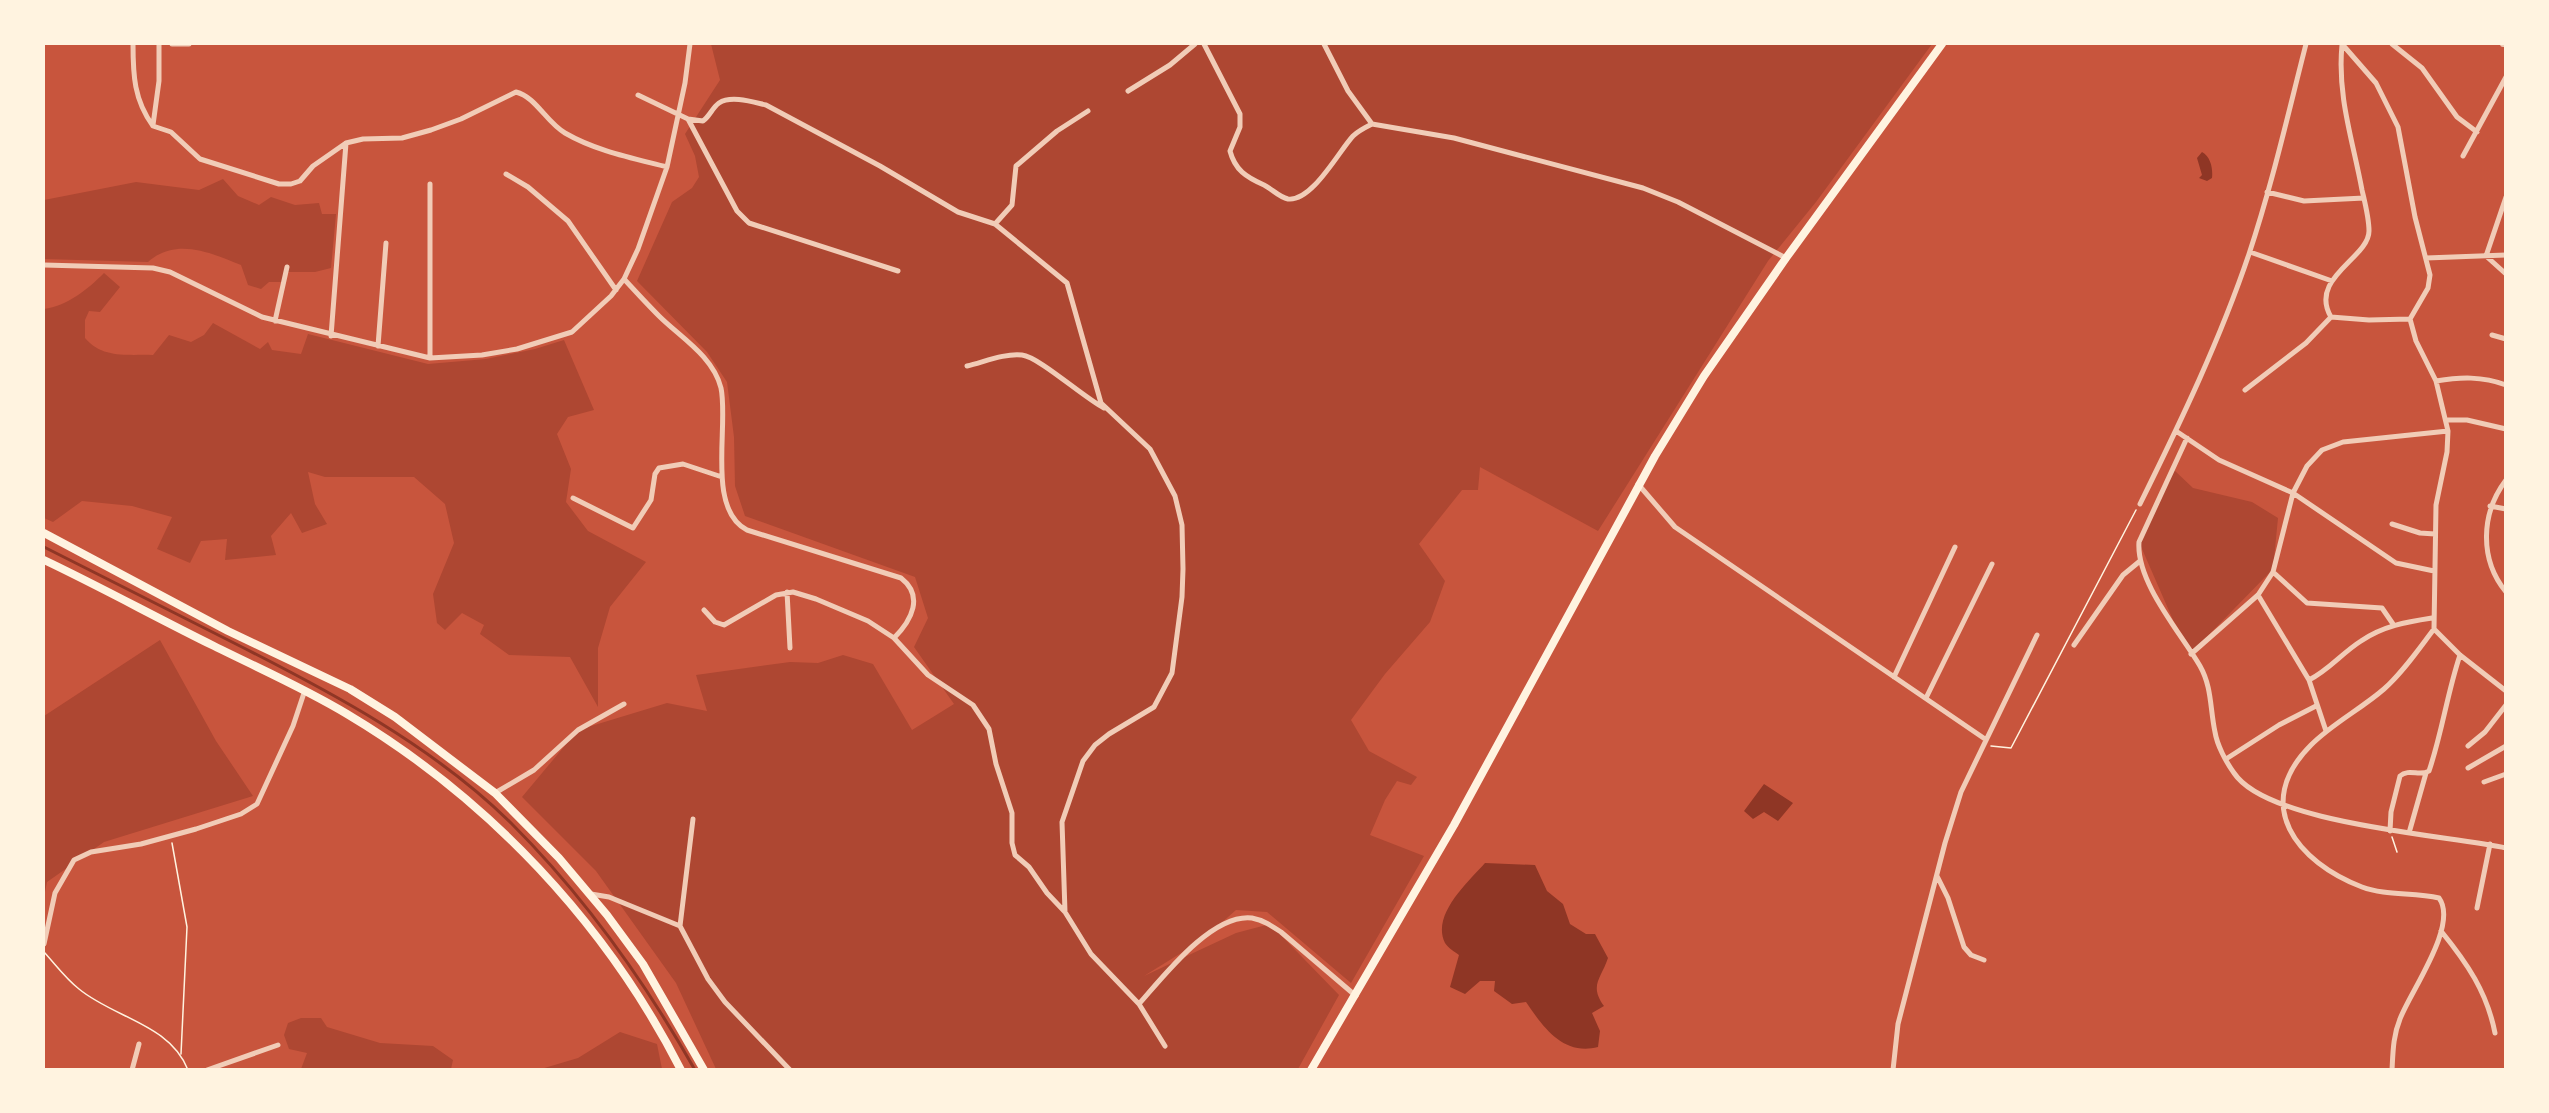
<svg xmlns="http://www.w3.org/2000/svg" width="2549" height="1113" font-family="'Fira Sans',sans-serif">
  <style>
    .green { fill: #ae4732 }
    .water { fill: #8f3625 }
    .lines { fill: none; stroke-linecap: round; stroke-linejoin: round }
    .stream { stroke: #8f3625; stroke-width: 3 }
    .path { stroke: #fff3e0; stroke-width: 1.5 }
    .minor { stroke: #f1ccb7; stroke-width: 5 }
    .tertiary { stroke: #f1ccb7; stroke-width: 6 }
    .primary { stroke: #fff3e0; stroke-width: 8 }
    .trunk { stroke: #fff3e0; stroke-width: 8 }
  </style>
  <rect width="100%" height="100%" fill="#c8553d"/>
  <path class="green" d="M711 44H1932L1816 202 1768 261 1598 531 1480 467 1478 490H1462L1419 544 1445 581 1430 622 1385 674 1351 720 1369 751 1417 777 1411 785 1397 781 1385 800 1370 835 1424 856 1351 983 1267 912 1236 910 1202 940 1144 976 1236 933 1270 924 1339 995 1298 1069H716L676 983 596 871 522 797 578 730 667 703 707 711 696 675 790 662 818 663 843 655 873 664 912 730 954 704 914 647 928 618 915 577 745 516 735 486 734 437 727 382 707 352 637 281 672 202 692 188 699 177 695 156 685 134 720 80Z
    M223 179 238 196 259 205 271 197 295 205 319 203 322 214H336L331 268 315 272H288L285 282H269L261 289 248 285 241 265C211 253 176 237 148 262L44 259V200L136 182 199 190Z
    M104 273 120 287 100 312 89 311 85 320V338C103 359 127 354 153 355L169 335 191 342 204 335 213 323 260 349 268 342 272 350 301 354 308 334 428 364 486 359 535 349 564 340 594 410 568 417 557 434 571 469 566 502 588 531 646 562 610 607 598 648V707L570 657 509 655 480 634 484 625 462 613 445 630 437 623 433 594 454 543 445 504 414 477H325L308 472 315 504 327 524 302 533 291 513 271 536 276 555 225 560 227 539 201 541 190 563 157 549 172 517 132 506 82 501 53 522 44 518V309C67 306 87 290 104 273Z
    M2174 470 2193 488 2252 502 2278 518 2273 569 2193 651 2173 620 2139 542Z
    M160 640 216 741 253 796 104 842 47 882 44 897V716Z
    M301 1018H321L327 1027 380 1043 433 1046 453 1060 451 1069H301L307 1053 289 1049 284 1035 288 1023Z
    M620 1032 657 1044 662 1069H541L578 1058Z"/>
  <path class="water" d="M2202 152C2211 157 2213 169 2212 178L2207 181 2199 178 2202 175 2197 158Z
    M1764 784 1793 803 1778 821 1764 812 1753 819 1744 811Z
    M1485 863 1535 865 1547 891 1563 904 1570 924 1586 934H1595L1608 958C1601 979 1589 985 1604 1006L1592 1013 1600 1031 1598 1047C1563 1056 1543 1027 1526 1002L1512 1004 1494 991 1495 981H1480L1465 994 1450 987 1459 955C1455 952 1448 948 1445 943 1431 915 1468 882 1485 863Z"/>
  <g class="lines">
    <path class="stream" d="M44 547C107 579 170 611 234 643 331 692 433 746 511 823 584 896 644 980 695 1070"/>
    <path class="path" d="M1991 746 2011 748 2136 510
      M2392 837 2397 852
      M172 843 187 927 181 1054
      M44 952C55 964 66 979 79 989 114 1018 170 1024 188 1070"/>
    <path class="minor" d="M133 44C133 75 134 100 153 126L171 132 200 159 279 184H291L300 181 313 166 346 143 363 139 402 138 431 130 461 119 516 92C536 97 546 122 565 133 596 151 632 158 667 167
      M172 44H189
      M1204 44 1240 114V127L1230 151C1235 170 1246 177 1264 185 1272 189 1279 197 1288 199 1312 202 1339 151 1353 136 1358 131 1366 127 1372 124L1454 138 1643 188 1678 202 1786 258
      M1324 44 1348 91 1372 124
      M2342 44 2376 83 2398 127 2415 217 2430 275 2428 288 2410 319 2416 341 2436 381 2448 431 2447 452 2436 505 2434 629 2460 655 2506 691
      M2392 44 2422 68 2457 117 2477 132
      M2342 45C2337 96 2353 141 2362 190 2365 203 2369 218 2369 231 2369 258 2308 278 2331 317L2369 320 2410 319
      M1128 91 1170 65 1195 44
      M638 95 688 119 737 211 749 223 898 271
      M688 119 703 121C710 116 712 108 719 103 731 95 753 102 766 105L880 166 958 212 995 224 1067 283 1101 403 1150 449 1175 496 1182 525 1183 569 1182 597 1172 673 1154 707 1109 734 1095 745 1083 761 1062 822 1065 912
      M153 125 159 81V44
      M2463 156 2506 77
      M506 174 528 187 568 221 616 290
      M2267 192 2304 201 2364 198
      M2506 197 2486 256 2506 274
      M995 224 1012 205 1016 166 1057 131 1088 111
      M2250 252 2332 281
      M2426 258 2506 255
      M44 265 153 268 170 272 262 317 430 358 482 355 517 349 572 332 611 296 624 279 638 249 667 167 685 83 690 44
      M624 279C636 292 647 304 659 316 680 337 713 356 721 388 729 426 706 509 747 530L901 578C924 596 912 620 894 638
      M275 321 287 267
      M2492 335 2506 339
      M331 336 346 143
      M378 346 386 243
      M430 358V184
      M967 366C984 362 1005 353 1022 355 1039 357 1083 397 1104 408
      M2436 381C2460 377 2482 376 2506 385
      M2245 390 2306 343 2331 317
      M2448 420H2467L2506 429
      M2176 431 2219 460 2293 493 2396 563 2434 571
      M2187 438 2139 542C2136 582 2180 632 2200 666 2212 687 2210 709 2215 732 2217 745 2226 762 2234 773 2268 824 2446 835 2506 848
      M2506 480C2481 513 2479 559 2506 592
      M1638 484 1675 527 1985 739
      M573 498 633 528 651 500 655 474 659 468 683 464 722 477
      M2140 504C2180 423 2220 340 2249 254 2272 185 2288 114 2306 44
      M2490 506 2506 509
      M2392 524 2420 533 2435 534
      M2273 572 2307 603 2382 608 2393 624
      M787 592 790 648
      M2258 595 2309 680 2326 731
      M704 610 715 622 724 625 776 595 793 592 816 599 868 621 894 638 928 675 973 705 989 729 996 764 1012 813V843L1015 855 1029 867 1047 893 1065 912 1091 954 1139 1004C1163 977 1212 913 1252 918 1263 920 1272 926 1281 932L1356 996
      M2074 645 2123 575 2140 561
      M2191 654 2258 595 2273 572 2293 493 2307 466 2322 450 2343 442 2448 431
      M1894 677 1955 547
      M2309 680C2329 670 2342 653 2361 641 2383 626 2406 622 2432 618
      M1926 698 1992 564
      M2468 746 2485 732 2506 705
      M2226 759 2279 725 2316 706
      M2468 768 2506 746
      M2484 782 2506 774
      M495 793 534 770 578 730 624 704
      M2390 831 2391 812 2400 776C2409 768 2420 777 2429 771 2442 733 2447 694 2460 655
      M2409 833 2426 773
      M1937 876 1948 898 1964 947 1971 955 1984 960
      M591 894 609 897 680 926 708 979 725 1002 790 1070
      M2477 908 2490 844
      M680 926 693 819
      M2441 931C2467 963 2487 992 2495 1033
      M44 944 55 893 74 860 91 852 141 844 196 829 241 814 257 804 293 726 305 690
      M1139 1004 1165 1046
      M132 1070 139 1044
      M207 1070 278 1045
      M1893 1070 1898 1024 1945 843 1961 792 2037 635
      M2392 1070C2393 1052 2393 1036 2400 1019 2410 992 2459 925 2439 898 2414 892 2386 896 2362 887 2297 862 2251 805 2311 745 2333 723 2361 709 2384 689 2403 672 2418 650 2434 629"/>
    <path class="tertiary" d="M2503 44H2506"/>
    <path class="primary" d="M1311 1070 1454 825 1655 456 1704 376 1786 258 1942 44"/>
    <path class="trunk" d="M44 533 228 631 350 689 395 717 495 793 559 858 607 915 643 964 704 1070
      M44 560C101 587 157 618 214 646 258 668 304 688 347 714 488 798 606 923 681 1070"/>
  </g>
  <rect width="2549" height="1113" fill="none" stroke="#fff3e0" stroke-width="90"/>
</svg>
